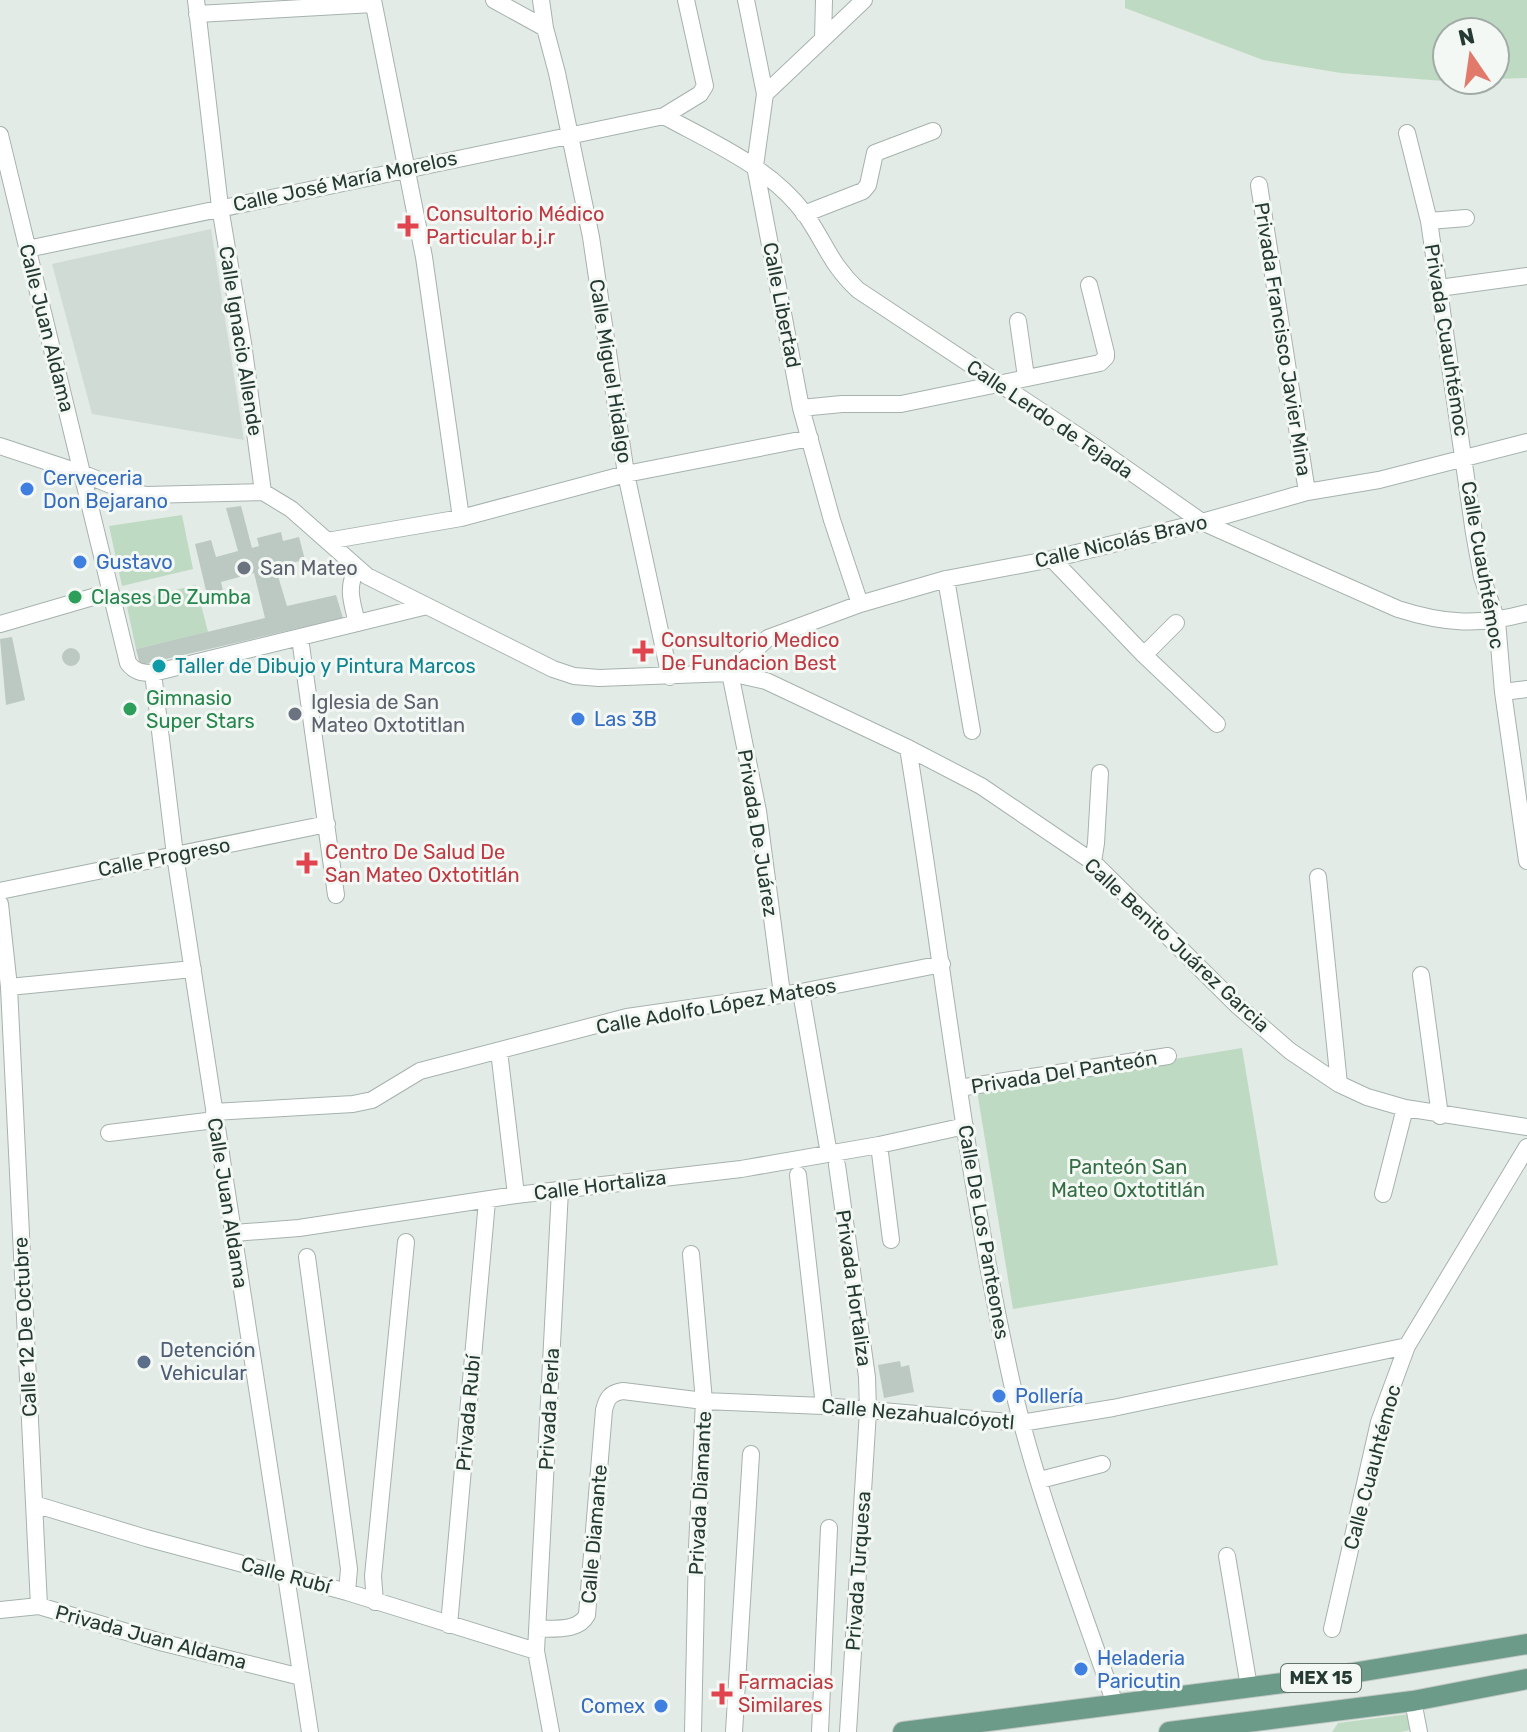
<svg xmlns="http://www.w3.org/2000/svg" width="1527" height="1732" font-family="Rubik,sans-serif">
  <style>
    .built { fill: #d1dbd5 }
    .green { fill: #bfdac3 }
    .building { fill: #bcc8c2 }
    .lines { fill: none; stroke-linecap: round; stroke-linejoin: round }
    .minor-casing { stroke: #a6b2ad; stroke-width: 18 }
    .major-casing { stroke: #c2c8c6; stroke-width: 22 }
    .minor { stroke: #fff; stroke-width: 16 }
    .major { stroke: #6d9b8a; stroke-width: 20 }
    .health-dot { fill: #e0444e; stroke: #f3f8f5; stroke-width: 3 }
    .shop-dot { fill: #3f7fe0; stroke: #f3f8f5; stroke-width: 3 }
    .worship-dot { fill: #6b7280; stroke: #f3f8f5; stroke-width: 3 }
    .leisure-dot { fill: #2e9e5b; stroke: #f3f8f5; stroke-width: 3 }
    .culture-dot { fill: #0f9aa8; stroke: #f3f8f5; stroke-width: 3 }
    .service-dot { fill: #5c6f8a; stroke: #f3f8f5; stroke-width: 3 }
    .labels { text-anchor: middle; dominant-baseline: central; stroke-width: 6; stroke-linejoin: round; paint-order: stroke }
    .shield { fill: #f3f8f5; stroke: #63736c; stroke-width: 2 }
    .shield-label { font-size: 18px; font-weight: bold; fill: #253a32 }
    .street-label { font-size: 20px; fill: #253a32; stroke: #f3f8f5 }
    .health-label { font-size: 20px; fill: #be3a42; stroke: #f3f8f5; text-anchor: start }
    .shop-label { font-size: 20px; fill: #366cbe; stroke: #f3f8f5; text-anchor: start }
    .worship-label { font-size: 20px; fill: #5b616d; stroke: #f3f8f5; text-anchor: start }
    .leisure-label { font-size: 20px; fill: #27864d; stroke: #f3f8f5; text-anchor: start }
    .culture-label { font-size: 20px; fill: #0d838f; stroke: #f3f8f5; text-anchor: start }
    .park-label { font-size: 20px; fill: #346c43; stroke: #f3f8f5 }
    .service-label { font-size: 20px; fill: #4e5e75; stroke: #f3f8f5; text-anchor: start }
  </style>
  <rect width="100%" height="100%" fill="#e3ebe7"/>
  <path class="built" d="M211 229 244 440 92 414 52 264Z"/>
  <path class="green" d="M1125 0H1527V78L1495 79V32H1447V80H1477L1443 81 1341 73 1263 60 1125 8Z
    M182 515 193 569 122 586 109 526Z
    M196 585 208 632 136 649 126 602Z
    M1242 1048 1278 1265 1013 1309 977 1091Z
    M1409 1714 1410 1730 1401 1732H1332L1338 1723Z"/>
  <path class="building" d="M241 506 252 548 259 546 257 538 281 532 283 541 299 537 305 560 286 564 288 573 278 576 287 606 336 595 343 618 140 665 136 649 265 618 254 573 221 582 225 599 209 603 195 544 211 540 216 557 238 551 226 508Z
    M12 637 25 700 6 705 0 639Z
    M62 657a9 9 0 1 1 18 0a9 9 0 1 1-18 0Z
    M900 1361 901 1367 909 1365 914 1392 884 1398 878 1365Z"/>
  <g class="lines">
    <g class="minor-casing">
      <path id="minor" d="M196 0 220 207 243 343 263 492
        M373 0 424 257 461 518
        M494 0 545 28 557 73 591 237 626 474 670 677
        M541 0 545 28
        M746 0 765 94 755 166 801 408 832 520 860 604
        M197 14 373 4
        M823 39 864 0
        M765 94 823 39 824 0
        M664 116C713 143 770 167 805 214 825 242 830 264 858 290L1101 451 1202 522 1398 609C1445 624 1479 626 1527 613
        M1407 133 1429 221 1474 533 1482 577 1497 621 1503 692 1527 861
        M0 135 128 663C135 672 142 673 153 673L423 607
        M1259 185 1307 492
        M804 214 863 191 868 185 875 153 933 131
        M1429 221 1466 218
        M27 249 664 116 700 94 705 86 686 0
        M1439 288 1527 276
        M1018 321 1026 377
        M801 408 842 404H901L1100 363 1106 357V353L1089 285
        M0 446 84 474 128 492 146 495 263 492 291 509 367 576 553 669 574 676 599 678 730 673 766 681 908 748 981 786 1093 862 1238 1006 1290 1051 1339 1084 1367 1097 1405 1108 1527 1127
        M327 541 461 518 626 474 810 438
        M1052 559 1144 655 1217 724
        M946 579 972 731
        M357 623C352 602 346 588 357 568
        M0 624 110 592
        M300 638 336 895
        M1144 655 1176 623
        M153 673 175 855 310 1732
        M1503 692 1527 689
        M908 748C942 955 964 1164 1009 1370 1033 1483 1078 1595 1115 1704
        M1093 862 1096 843 1100 773
        M1318 877 1339 1084
        M0 891 327 824
        M0 904 9 987 39 1606
        M1421 975 1440 1116
        M9 987 193 969
        M801 992 829 1154
        M782 994 758 811 730 673 768 638 860 604 946 579 1052 559 1202 522 1307 492 1379 480 1527 442
        M499 1051 516 1195
        M959 1088 1168 1056
        M214 1112 353 1104 372 1100 420 1071 627 1017 801 992 942 964
        M109 1133 215 1120
        M879 1145 891 1240
        M837 1165 867 1377 868 1411 848 1732
        M798 1175 824 1406
        M1383 1194 1405 1108
        M234 1233 299 1228 516 1195 741 1169 879 1145 965 1126
        M691 1254 704 1401 697 1548 693 1732
        M307 1257 349 1569 347 1592
        M1040 1480 1102 1464
        M34 1504 146 1538 347 1592 536 1651
        M1227 1556 1249 1687
        M375 1602 373 1576 406 1242
        M0 1610 39 1606 164 1643 301 1677
        M449 1625 487 1201
        M537 1629C554 1628 578 1632 587 1615L604 1410C607 1398 610 1393 623 1391L704 1401 824 1406 1021 1423 1113 1408 1407 1346
        M1332 1629 1379 1422 1407 1346 1527 1147
        M1413 1701 1419 1732
        M551 1732 536 1651 560 1190
        M734 1732 751 1454
        M820 1732 829 1528"/>
    </g>
    <g class="major-casing">
      <path id="major" d="M903 1732 1322 1678 1527 1644
        M1169 1732 1413 1701 1527 1679"/>
    </g>
    <use href="#minor" class="minor"/>
    <use href="#major" class="major"/>
  </g>
  <g class="health-dot">
    <path d="M404 214h8v8h8v8h-8v8h-8v-8h-8v-8h8z"/>
    <path d="M639 639h8v8h8v8h-8v8h-8v-8h-8v-8h8z"/>
    <path d="M303 851h8v8h8v8h-8v8h-8v-8h-8v-8h8z"/>
    <path d="M718 1682h8v8h8v8h-8v8h-8v-8h-8v-8h8z"/>
  </g>
  <g class="shop-dot">
    <circle cx="27" cy="489" r="8"/>
    <circle cx="80" cy="562" r="8"/>
    <circle cx="578" cy="719" r="8"/>
    <circle cx="999" cy="1396" r="8"/>
    <circle cx="1081" cy="1669" r="8"/>
    <circle cx="661" cy="1706" r="8"/>
  </g>
  <g class="worship-dot">
    <circle cx="244" cy="568" r="8"/>
    <circle cx="295" cy="714" r="8"/>
  </g>
  <g class="leisure-dot">
    <circle cx="75" cy="597" r="8"/>
    <circle cx="130" cy="709" r="8"/>
  </g>
  <circle class="culture-dot" cx="159" cy="666" r="8"/>
  <circle class="service-dot" cx="144" cy="1362" r="8"/>
  <g class="labels">
    <rect class="shield" x="1281" y="1664" width="80" height="28" rx="6"/>
    <g class="shield-label">
      <text x="1321" y="1678">MEX 15</text>
    </g>
    <g class="street-label">
      <text transform="translate(345 181) rotate(-12)">Calle José María Morelos</text>
      <text transform="translate(782 305) rotate(79)">Calle Libertad</text>
      <text transform="translate(47 328) rotate(76)">Calle Juan Aldama</text>
      <text transform="translate(1283 339) rotate(81)">Privada Francisco Javier Mina</text>
      <text transform="translate(1447 340) rotate(81)">Privada Cuauhtémoc</text>
      <text transform="translate(241 341) rotate(81)">Calle Ignacio Allende</text>
      <text transform="translate(611 371) rotate(81)">Calle Miguel Hidalgo</text>
      <text transform="translate(1050 419) rotate(34)">Calle Lerdo de Tejada</text>
      <text transform="translate(1121 541) rotate(-13)">Calle Nicolás Bravo</text>
      <text transform="translate(1483 565) rotate(80)">Calle Cuauhtémoc</text>
      <text transform="translate(758 833) rotate(81)">Privada De Juárez</text>
      <text transform="translate(164 857) rotate(-11)">Calle Progreso</text>
      <text transform="translate(1177 945) rotate(43)">Calle Benito Juárez Garcia</text>
      <text transform="translate(716 1006) rotate(-10)">Calle Adolfo López Mateos</text>
      <text transform="translate(1064 1072) rotate(-9)">Privada Del Panteón</text>
      <text transform="translate(600 1185) rotate(-7)">Calle Hortaliza</text>
      <text transform="translate(228 1203) rotate(81)">Calle Juan Aldama</text>
      <text transform="translate(984 1232) rotate(80)">Calle De Los Panteones</text>
      <text transform="translate(854 1288) rotate(82)">Privada Hortaliza</text>
      <text transform="translate(25 1327) rotate(-93)">Calle 12 De Octubre</text>
      <text transform="translate(549 1409) rotate(-87)">Privada Perla</text>
      <text transform="translate(468 1413) rotate(-85)">Privada Rubí</text>
      <text transform="translate(918 1414) rotate(5)">Calle Nezahualcóyotl</text>
      <text transform="translate(1372 1467) rotate(-75)">Calle Cuauhtémoc</text>
      <text transform="translate(700 1493) rotate(-87)">Privada Diamante</text>
      <text transform="translate(594 1534) rotate(-85)">Calle Diamante</text>
      <text transform="translate(858 1571) rotate(-86)">Privada Turquesa</text>
      <text transform="translate(286 1575) rotate(15)">Calle Rubí</text>
      <text transform="translate(151 1637) rotate(15)">Privada Juan Aldama</text>
    </g>
    <g class="health-label">
      <text x="426" y="214">Consultorio Médico<tspan x="426" dy="23">Particular b.j.r</tspan></text>
      <text x="661" y="640">Consultorio Medico<tspan x="661" dy="23">De Fundacion Best</tspan></text>
      <text x="325" y="852">Centro De Salud De<tspan x="325" dy="23">San Mateo Oxtotitlán</tspan></text>
      <text x="738" y="1682">Farmacias<tspan x="738" dy="23">Similares</tspan></text>
    </g>
    <g class="shop-label">
      <text x="43" y="478">Cerveceria<tspan x="43" dy="23">Don Bejarano</tspan></text>
      <text x="96" y="562">Gustavo</text>
      <text x="594" y="719">Las 3B</text>
      <text x="1015" y="1396">Pollería</text>
      <text x="1097" y="1658">Heladeria<tspan x="1097" dy="23">Paricutin</tspan></text>
      <text x="645" y="1706" text-anchor="end">Comex</text>
    </g>
    <g class="worship-label">
      <text x="260" y="568">San Mateo</text>
      <text x="311" y="702">Iglesia de San<tspan x="311" dy="23">Mateo Oxtotitlan</tspan></text>
    </g>
    <g class="leisure-label">
      <text x="91" y="597">Clases De Zumba</text>
      <text x="146" y="698">Gimnasio<tspan x="146" dy="23">Super Stars</tspan></text>
    </g>
    <g class="culture-label">
      <text x="175" y="666">Taller de Dibujo y Pintura Marcos</text>
    </g>
    <g class="park-label">
      <text x="1128" y="1167">Panteón San<tspan x="1128" dy="23">Mateo Oxtotitlán</tspan></text>
    </g>
    <g class="service-label">
      <text x="160" y="1350">Detención<tspan x="160" dy="23">Vehicular</tspan></text>
    </g>
  </g>
  <g transform="translate(1471 56) rotate(347)"><circle r="38" fill="#f3f8f5" stroke="#a1aca7" stroke-width="2"/>
  <path d="M0-6L14 30L0 20L-14 30Z" fill="#e17a6b"/>
  <text y="-12" font-size="22" font-weight="bold" text-anchor="middle" fill="#253a32">N</text>
  </g>
</svg>
